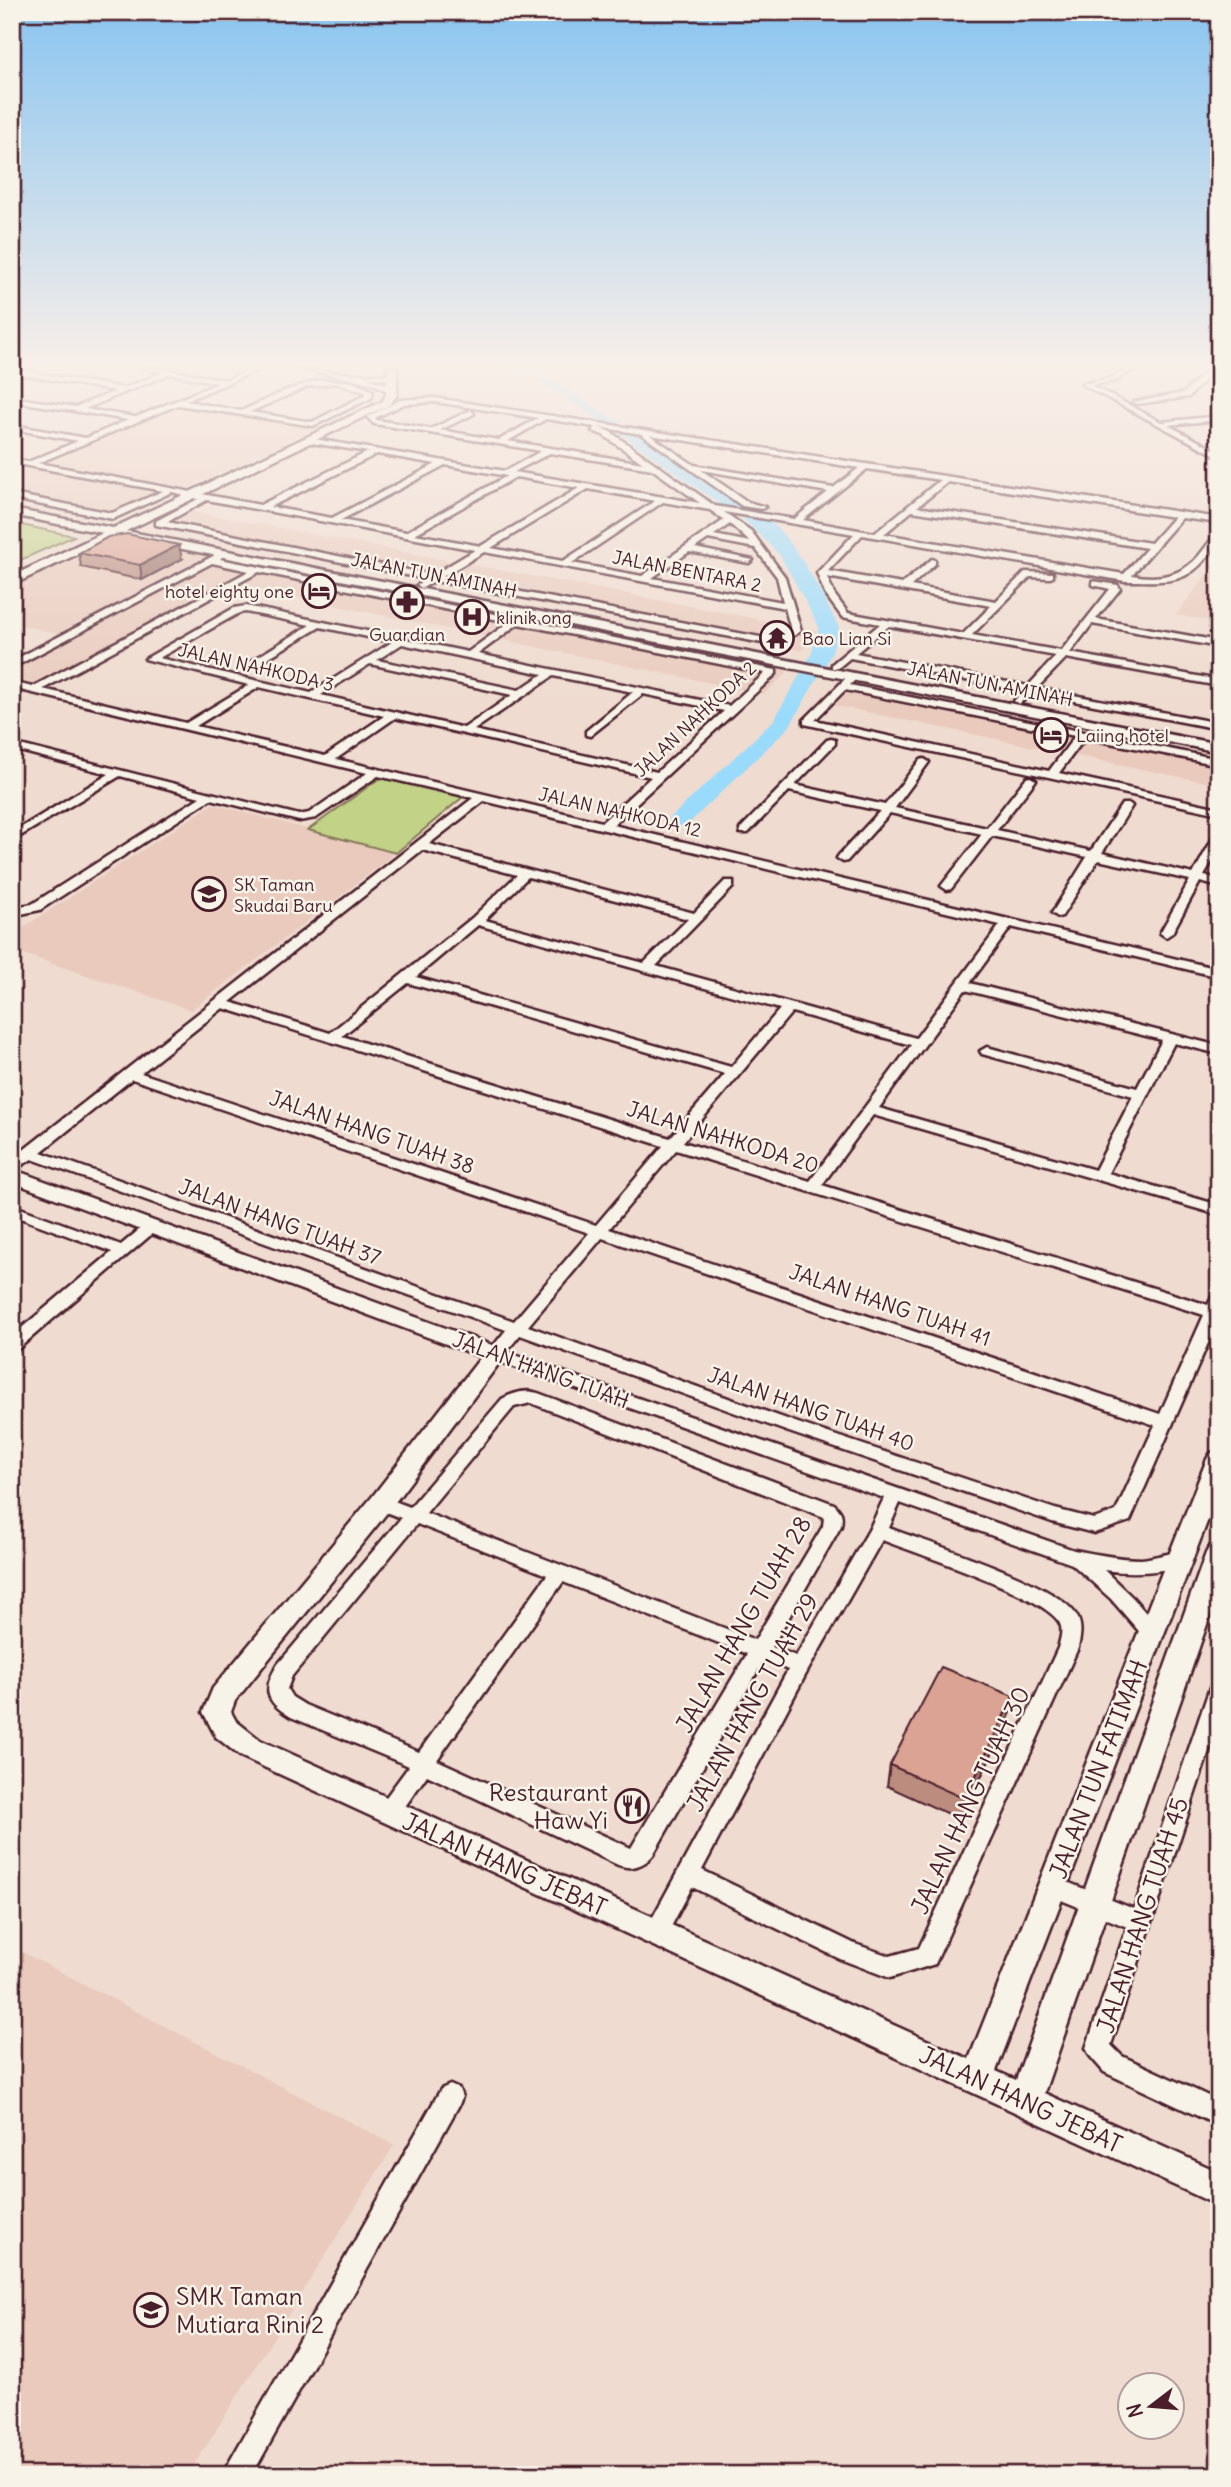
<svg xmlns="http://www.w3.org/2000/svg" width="1231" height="2487" font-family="Delius,sans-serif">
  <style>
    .built { fill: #e9cabd }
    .green { fill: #c2d287; stroke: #867859; stroke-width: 2 }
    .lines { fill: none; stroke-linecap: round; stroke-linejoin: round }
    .river { fill: #9adbfc; fill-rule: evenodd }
    .street-casing { stroke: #4a1f2b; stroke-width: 5 }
    .secondary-casing { stroke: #4a1f2b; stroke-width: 5 }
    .street { fill: #f7f3e8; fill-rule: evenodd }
    .secondary { fill: #f7f3e8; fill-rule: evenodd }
    .wall { fill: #bc8c7f; stroke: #4a1f2b; stroke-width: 2 }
    .shaded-wall { fill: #997268; stroke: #4a1f2b; stroke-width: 2 }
    .building { fill: #dba394; stroke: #4a1f2b; stroke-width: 2 }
    .labels { text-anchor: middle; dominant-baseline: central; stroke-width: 5; stroke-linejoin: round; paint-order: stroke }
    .far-street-label { font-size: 18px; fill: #4a1f2b; stroke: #f7f3e8 }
    .far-poi-label { font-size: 18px; fill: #4a1f2b; stroke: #f7f3e8; text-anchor: start }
    .street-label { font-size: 21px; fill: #4a1f2b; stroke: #f7f3e8 }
    .near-street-label { font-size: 24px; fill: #4a1f2b; stroke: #f7f3e8 }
    .near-poi-label { font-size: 24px; fill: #4a1f2b; stroke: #f7f3e8; text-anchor: end }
  </style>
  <rect width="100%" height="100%" fill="#efdbcf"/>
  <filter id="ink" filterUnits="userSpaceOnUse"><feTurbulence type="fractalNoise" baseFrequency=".0143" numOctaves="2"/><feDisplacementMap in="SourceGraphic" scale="14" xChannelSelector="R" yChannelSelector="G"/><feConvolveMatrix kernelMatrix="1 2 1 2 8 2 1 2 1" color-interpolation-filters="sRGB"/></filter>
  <g filter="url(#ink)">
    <path class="built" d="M179 405 319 428 187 488 39 461Z
      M12 458 181 490 127 516 107 519 12 500Z
      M173 508 816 630 802 651 158 528 151 522Z
      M129 541 789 671 764 694 227 583 49 688 12 679V660L59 634 12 623V588L104 542Z
      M1219 558V622L1176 615Z
      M846 689 1219 764V785L832 705Z
      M213 804 396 853 191 1010 12 950V935Z
      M12 1947 394 2145 188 2475H12Z"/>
    <path class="green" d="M12 523 74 536 12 564Z
      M380 778 464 796 396 853 308 830Z"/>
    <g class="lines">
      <path class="river" d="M515 368H532L566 387 746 506 747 512C783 511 824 599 839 627L831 655 789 727 684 828H668L665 823 774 720 811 655 819 627 780 555 744 520 743 514H734L614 429Z"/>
      <g class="street-casing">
        <path id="street" d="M142 368H157L226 380 254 368H263L186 401 241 411 287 390 320 380 352 382 373 391 371 398 313 426 178 405 38 463 260 505 368 452 305 442 308 438 505 471 541 451 374 424 367 417 400 400 435 398 1219 518V523L1182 518 1132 575C1160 580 1183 576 1201 553 1207 546 1212 537 1219 532 1219 543 1214 549 1207 557 1183 588 1159 580 1125 581L862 535 828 571 902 584 932 559 935 560V564L911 586 996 601 1025 572 1053 573V577L1050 578 1030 577 972 635 1061 651 1110 589 1093 585V581L1118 585 1120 589 1096 619 1219 641V647L1092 624 1070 653 1219 680V686L1066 658 1037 688 1219 723V729L1032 693 1019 704 1014 701 1023 691 850 658 838 668H832V664L880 624 842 617 825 594 817 573 854 534 724 512 751 531 785 577 801 631 778 646 435 581 422 588 417 585 426 579 156 525V521L198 499 172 492 113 519 12 499V494L112 513 163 491 12 463V459L28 462 78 441 12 429V425L86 438 128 420 12 401V397L75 407 116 391 12 373V369L124 388 162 373ZM170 374 218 383 136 417 85 409ZM336 383 365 392V395L312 422 250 412 307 387ZM435 402 538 418 499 440 440 430 474 414 471 410 431 429 377 420 375 418 404 404ZM546 419 595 427 592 431 603 435 643 463 508 441ZM598 427 641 434 742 506 761 509 765 507 748 502 701 470 828 492 794 519 715 506 609 431ZM650 435 859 468 833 488 694 465ZM550 453 652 469 700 503 514 472ZM377 454 436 464 332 518 270 507ZM445 465 507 476 406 532 341 520ZM867 469 940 480 875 533 803 520ZM516 477 579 488 481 546 415 534ZM948 482 1174 517 1151 543 917 507ZM588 489 655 501 563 561 491 548ZM207 500 475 550 433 575 167 522ZM663 502 710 510 724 520 642 576 572 563ZM912 511 1147 548 1124 574 884 534ZM730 524 750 542 714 535ZM708 539 755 548 777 577 783 602 652 578 689 552 749 563 753 560 695 548ZM484 552 785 608 791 630 776 640 442 577ZM827 577 991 606 963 634 848 613 834 594ZM889 626 1056 656 1028 686 856 653Z
          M298 368 346 374 392 375 395 377 392 379 346 378Z
          M1127 368H1135L1116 381 1091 385 1161 422 1219 416V420L1168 425 1219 452V457L1081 384 1112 378Z
          M1209 368H1216L1189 397 1137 404 1133 402 1184 393Z
          M219 553 223 556 220 559 515 618 524 616V620L776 670V674L613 825 1219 969V977L1011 927 970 983 1219 1046V1054L1174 1043 1108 1173 1219 1205V1215L873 1115 822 1185 1208 1305 1213 1295 1219 1294V1318L1130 1521 1094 1533 1052 1522 786 1431 520 1335 506 1352 1074 1550C1096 1554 1118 1559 1141 1559 1155 1558 1173 1550 1186 1554L1188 1559 1186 1564C1158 1573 1133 1574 1104 1570L1133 1598 1158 1627 1161 1632 1158 1637 1151 1640 1144 1637 1111 1599 1072 1564 900 1503 889 1528C931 1544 1049 1580 1074 1612 1083 1623 1081 1635 1078 1648L935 1964 890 1978 840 1959 692 1887 664 1940 656 1943 648 1940 645 1933 648 1926 788 1670 764 1660 653 1855C644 1866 631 1870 618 1865L427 1775 397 1818 389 1820 381 1818 378 1811 381 1804 409 1766 291 1717C265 1702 262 1689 278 1664L401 1518 375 1508 372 1503 375 1498 381 1496 410 1507 502 1399C513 1393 526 1389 538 1393L834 1504C842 1512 843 1515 841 1526L772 1647 796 1656 869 1530 884 1498 489 1358 487 1354 506 1330 32 1159 12 1171V1159L473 798 378 776 316 818 299 821 211 799 40 910 21 914 12 912V904L21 906 32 904 200 797 120 776 12 841V833L109 774 12 749V743L299 815 309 813 367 773 12 688V682L32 687 249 571 212 563 12 668V661ZM259 572 509 622 468 652 246 606 234 608 145 659 249 685 186 723 43 689ZM246 612 310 625 251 661 249 663 254 666 320 627 392 642 311 693 159 658 239 613ZM518 624 765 673 729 706 478 654ZM402 644 543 674 519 690 377 660ZM370 664 512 695 464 728 321 695ZM553 676 633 692 586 731V735L590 736 643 694 724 711 657 772 474 730ZM259 687 384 716 325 756 196 726ZM395 718 651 777 602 822 336 759ZM484 801 1000 925 916 1038 656 966 733 887V881H725L694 913 429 844ZM422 850 517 875 472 918 330 1033 230 1002ZM528 877 688 919 644 963 485 920ZM478 925 780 1009 731 1067 416 977ZM408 983 725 1074 670 1138 342 1036ZM965 990 1162 1040 1137 1088 987 1047 980 1051 982 1054 1133 1096 1095 1170 879 1108ZM223 1008 663 1146 596 1225 141 1073ZM792 1012 911 1045 810 1181 683 1142ZM132 1079 589 1233 514 1321 41 1152ZM676 1150 1204 1315 1160 1414 609 1229ZM602 1238 1155 1425 1116 1511 1094 1519 1055 1509 798 1423 528 1326ZM531 1403 824 1517 823 1526 755 1640 426 1513 514 1407ZM417 1524 547 1575 419 1752 305 1705 292 1697 287 1689 292 1676ZM882 1540C918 1554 1041 1594 1059 1622 1064 1629 1060 1640 1058 1648L919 1948 890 1956 855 1944 702 1870 807 1672ZM563 1582 747 1654 631 1848 437 1760Z
          M849 675 858 677 850 685 1219 759V765L1085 738 1059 773 1219 808V814L804 724V720ZM845 690 1075 736 1049 771 815 720Z
          M831 739 835 740V744L795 785 885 805 920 760 924 759 929 762 895 808 987 828 1026 778 1030 777 1036 780 997 830 1091 851 1122 804H1130L1132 806 1102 853 1193 874 1213 838 1219 835V849L1204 876 1219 879V887L1200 882 1172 933 1166 937 1160 933 1190 880 1098 860 1062 916 1058 917 1052 913 1087 857 992 836 951 889 947 890 941 886 982 834 890 813 847 861 843 862 837 858 839 855 880 811 789 791 748 833H740V829L827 740Z
          M12 1205 121 1245 146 1224H158L160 1227 18 1349 12 1351V1336L112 1252 12 1215Z
          M1219 1682V1721L1111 2045 1122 2056 1219 2101V2126L1104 2072 1090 2056 1086 2048 1127 1927 1044 1893 1041 1886 1044 1879 1052 1876 1134 1909 1209 1690 1212 1684Z
          M450 2085 459 2089 462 2097 459 2105 252 2475H222L441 2089Z"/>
      </g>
      <g class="secondary-casing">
        <path id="secondary" d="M387 368H397V395L389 405 126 531 1219 744V752L116 536 12 585V576L103 533 12 515V509L113 528 383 401 387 391 373 384 341 376 346 373 387 384Z
          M12 1169 503 1349 506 1354 390 1509 235 1701 231 1712 236 1721 260 1740 969 2059 1207 1459 1211 1453 1219 1451V1491L996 2071 1016 2080 1206 1553 1210 1546 1219 1544V1590L1044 2093 1219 2172V2206L240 1756 216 1737 203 1712 213 1688 372 1497 481 1357 12 1182Z"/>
      </g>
      <use href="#street" class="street"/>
      <use href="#secondary" class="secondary"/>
    </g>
    <path class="wall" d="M79 553 182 559 142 580 81 567Z
      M1013 1696 1009 1717 961 1820 887 1786 890 1765Z"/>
    <path class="shaded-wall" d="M179 545 182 559 142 580 140 565Z
      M1013 1696 1009 1717 961 1820 965 1799Z"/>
    <path class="building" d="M127 534 179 545 140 565 79 553 108 537Z
      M941 1667 1013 1696 965 1799 890 1765Z"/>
  </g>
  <linearGradient id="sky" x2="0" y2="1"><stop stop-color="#89c4f0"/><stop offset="0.51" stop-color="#f8efe9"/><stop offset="1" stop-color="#f8efe9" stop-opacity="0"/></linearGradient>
  <rect width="1231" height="716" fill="url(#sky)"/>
  <defs>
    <g id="hotel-ring" transform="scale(1.75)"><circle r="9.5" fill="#f7f3e8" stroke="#4a1f2b" stroke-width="1.5"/><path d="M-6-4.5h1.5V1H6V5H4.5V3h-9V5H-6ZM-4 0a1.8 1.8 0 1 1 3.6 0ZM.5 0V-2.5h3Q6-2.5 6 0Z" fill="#4a1f2b"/></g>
    <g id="pharmacy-ring" transform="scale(1.75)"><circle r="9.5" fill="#f7f3e8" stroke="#4a1f2b" stroke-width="1.5"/><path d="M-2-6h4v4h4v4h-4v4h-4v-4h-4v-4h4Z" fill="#4a1f2b"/></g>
    <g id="hospital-ring" transform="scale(1.75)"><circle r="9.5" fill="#f7f3e8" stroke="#4a1f2b" stroke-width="1.5"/><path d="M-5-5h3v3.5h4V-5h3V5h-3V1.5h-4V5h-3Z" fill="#4a1f2b"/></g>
    <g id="temple-ring" transform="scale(1.75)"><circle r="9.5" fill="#f7f3e8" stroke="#4a1f2b" stroke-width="1.5"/><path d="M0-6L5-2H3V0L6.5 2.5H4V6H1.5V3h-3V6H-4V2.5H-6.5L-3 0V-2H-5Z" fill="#4a1f2b"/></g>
    <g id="school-ring" transform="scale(1.75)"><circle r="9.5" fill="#f7f3e8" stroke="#4a1f2b" stroke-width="1.5"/><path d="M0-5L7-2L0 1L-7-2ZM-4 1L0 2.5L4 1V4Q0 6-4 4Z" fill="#4a1f2b"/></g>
    <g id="restaurant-ring" transform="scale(1.75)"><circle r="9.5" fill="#f7f3e8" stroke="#4a1f2b" stroke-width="1.5"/><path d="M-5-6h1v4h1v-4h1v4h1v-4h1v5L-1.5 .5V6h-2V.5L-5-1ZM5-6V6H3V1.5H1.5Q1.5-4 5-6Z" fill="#4a1f2b"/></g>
  </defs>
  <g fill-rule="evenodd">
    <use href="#hotel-ring" x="319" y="591"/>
    <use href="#pharmacy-ring" x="407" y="602"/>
    <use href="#hospital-ring" x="472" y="617"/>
    <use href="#temple-ring" x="777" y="638"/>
    <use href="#hotel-ring" x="1051" y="735"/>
    <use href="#school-ring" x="209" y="894"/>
    <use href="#restaurant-ring" x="632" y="1806"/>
    <use href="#school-ring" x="151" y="2310"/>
  </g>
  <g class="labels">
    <g class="far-street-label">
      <text transform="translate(687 571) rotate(11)">JALAN BENTARA 2</text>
      <text transform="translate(434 575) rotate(11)">JALAN TUN AMINAH</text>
      <text transform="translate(256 667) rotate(13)">JALAN NAHKODA 3</text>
      <text transform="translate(990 684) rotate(11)">JALAN TUN AMINAH</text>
      <text transform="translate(695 719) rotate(-43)">JALAN NAHKODA 2</text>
      <text transform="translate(620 812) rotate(13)">JALAN NAHKODA 12</text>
    </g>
    <g class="far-poi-label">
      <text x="294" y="591" text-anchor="end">hotel eighty one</text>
      <text x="496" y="617">klinik ong</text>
      <text x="407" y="634" text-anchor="middle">Guardian</text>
      <text x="802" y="638">Bao Lian Si</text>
      <text x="1076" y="735">Laiing hotel</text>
      <text x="234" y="884">SK Taman<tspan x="234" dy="21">Skudai Baru</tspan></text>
    </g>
    <g class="street-label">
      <text transform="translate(372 1132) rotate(19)">JALAN HANG TUAH 38</text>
      <text transform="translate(723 1137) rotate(17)">JALAN NAHKODA 20</text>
      <text transform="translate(280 1222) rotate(20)">JALAN HANG TUAH 37</text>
      <text transform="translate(890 1305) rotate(19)">JALAN HANG TUAH 41</text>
      <text transform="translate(541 1370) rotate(20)">JALAN HANG TUAH</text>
      <text transform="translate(811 1409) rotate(19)">JALAN HANG TUAH 40</text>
    </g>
    <g class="near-street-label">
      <text transform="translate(743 1624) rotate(-60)">JALAN HANG TUAH 28</text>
      <text transform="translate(752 1702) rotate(-61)">JALAN HANG TUAH 29</text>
      <text transform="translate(1098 1769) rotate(-69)">JALAN TUN FATIMAH</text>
      <text transform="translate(970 1800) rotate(-65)">JALAN HANG TUAH 30</text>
      <text transform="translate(505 1864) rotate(24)">JALAN HANG JEBAT</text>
      <text transform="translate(1142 1915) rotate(-72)">JALAN HANG TUAH 45</text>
      <text transform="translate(1021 2099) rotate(25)">JALAN HANG JEBAT</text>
    </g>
    <g class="near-poi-label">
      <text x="608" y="1792">Restaurant<tspan x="608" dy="28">Haw Yi</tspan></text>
      <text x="176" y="2296" text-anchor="start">SMK Taman<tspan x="176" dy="28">Mutiara Rini 2</tspan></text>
    </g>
  </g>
  <rect width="1231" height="2487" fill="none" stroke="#f7f3e8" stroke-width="42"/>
  <rect x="21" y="21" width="1189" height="2445" fill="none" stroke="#4a1f2b" stroke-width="2.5" filter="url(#ink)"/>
  <g transform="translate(1151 2406) rotate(254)"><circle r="33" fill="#f7f3e8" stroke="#b29e9c" stroke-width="2"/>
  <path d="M0-5L12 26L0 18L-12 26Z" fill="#4a1f2b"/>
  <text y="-10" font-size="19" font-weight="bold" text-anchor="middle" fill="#4a1f2b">N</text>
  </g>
</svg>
